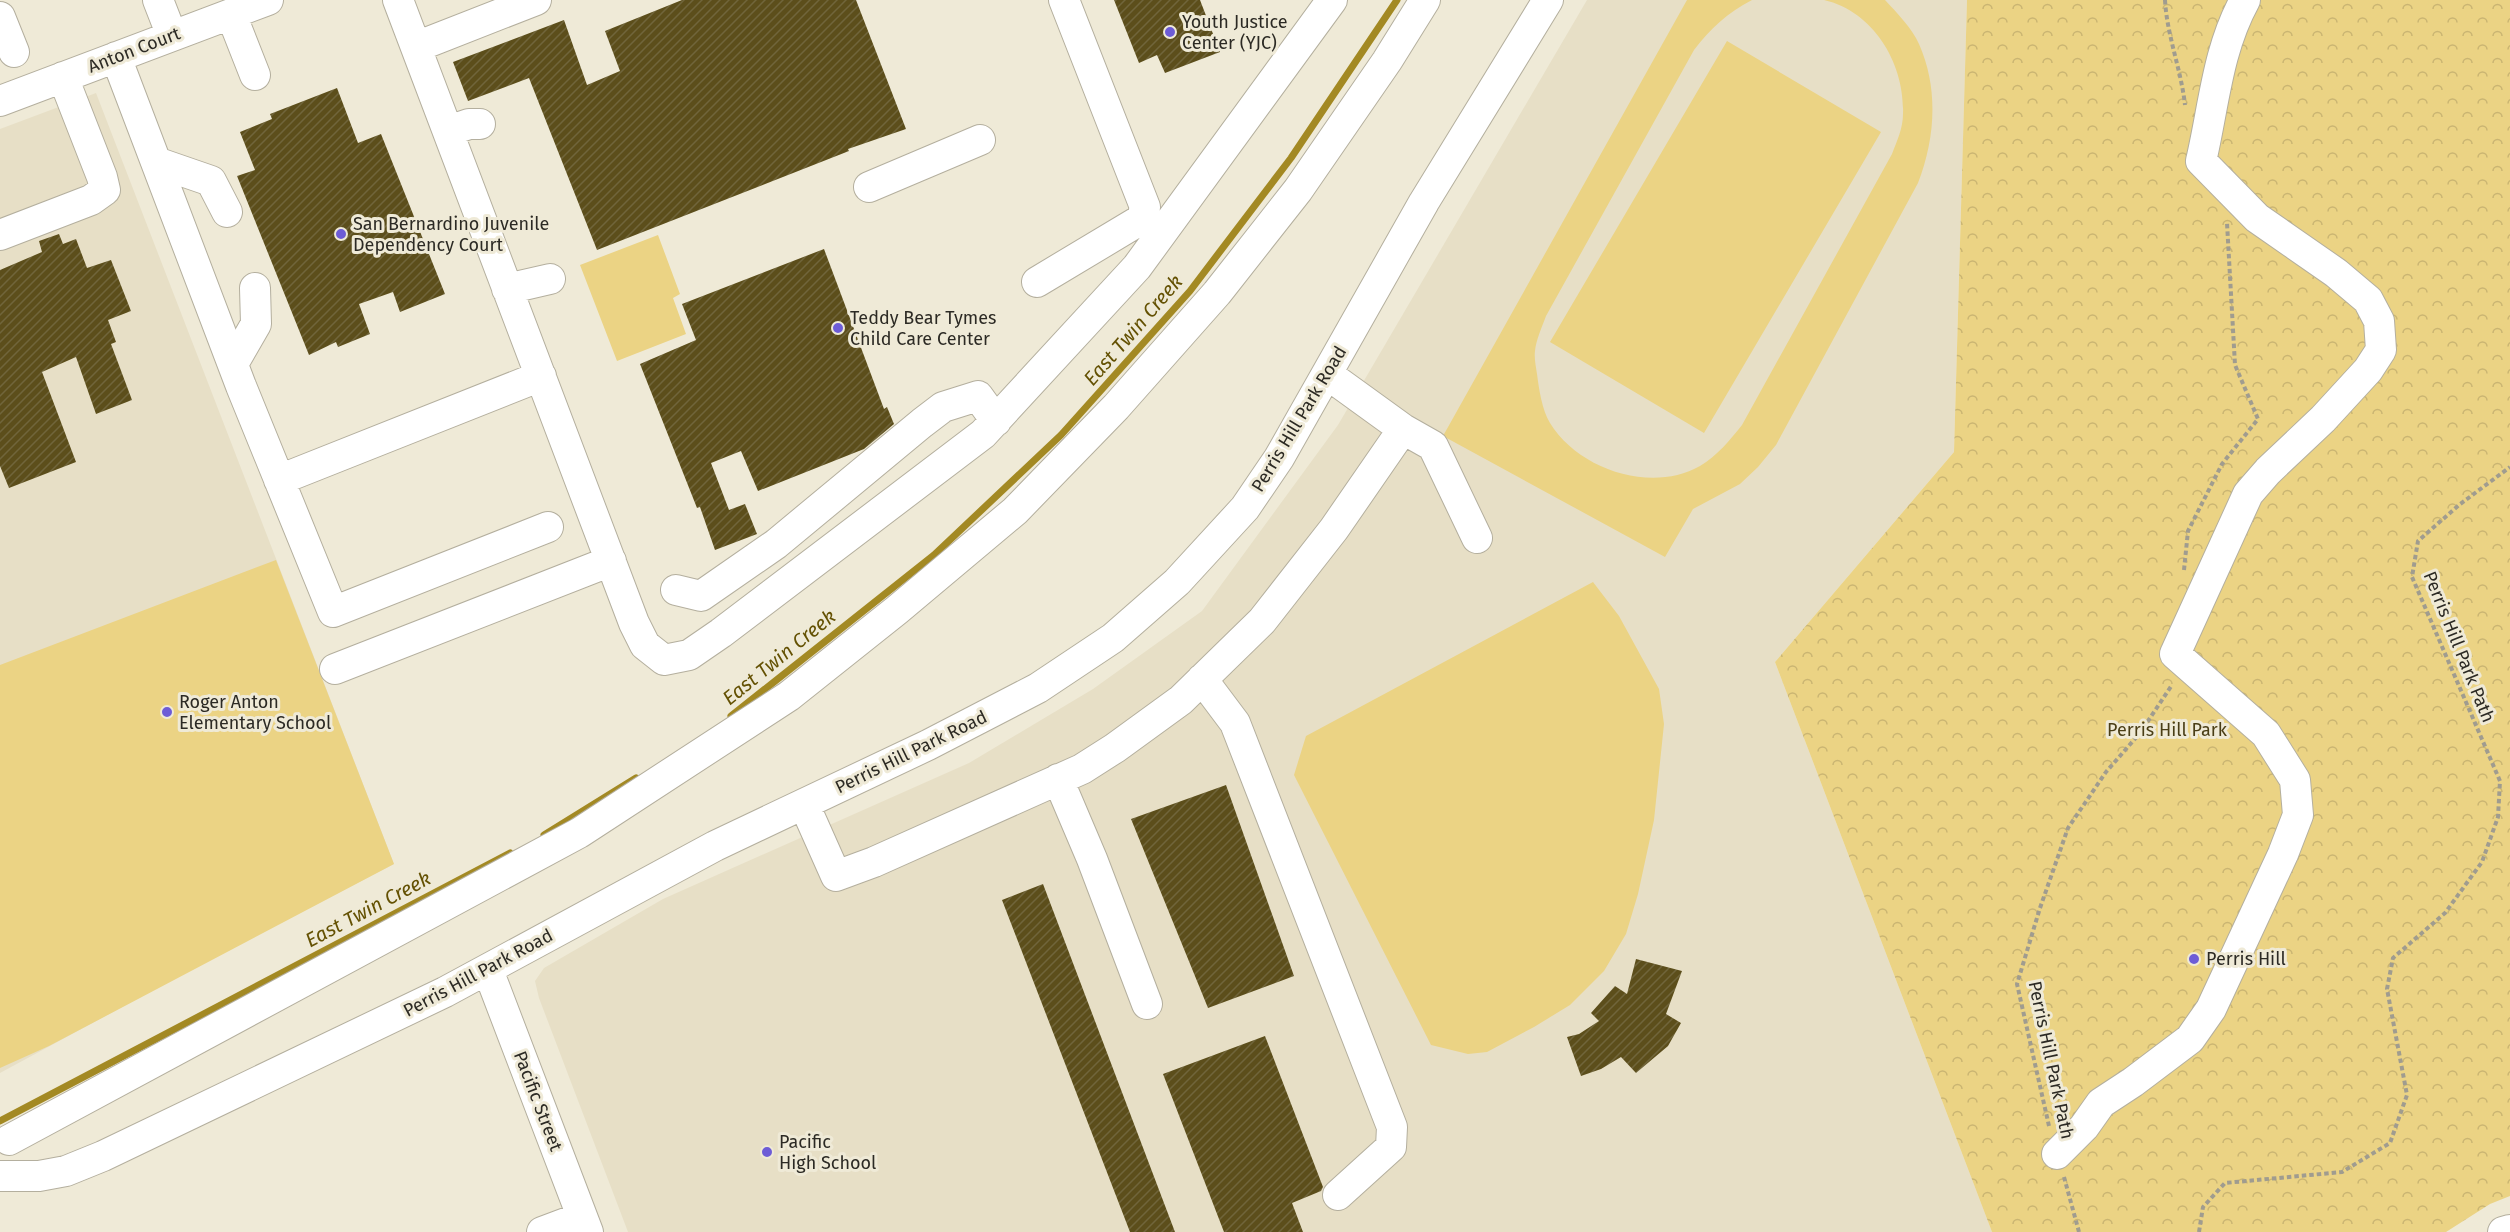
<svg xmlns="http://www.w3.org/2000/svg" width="2510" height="1232" font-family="'Fira Sans',sans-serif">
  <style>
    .built { fill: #e7dfc6 }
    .green { fill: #ebd384 }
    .park { fill: url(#park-crowns) }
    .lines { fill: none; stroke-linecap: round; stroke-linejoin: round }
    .stream { stroke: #a38923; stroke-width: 7 }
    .building { fill: url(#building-hatch) }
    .minor-casing { stroke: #b4af9e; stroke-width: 32 }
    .path { stroke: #a09c8f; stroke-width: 4; stroke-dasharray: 4.5 3; stroke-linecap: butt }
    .minor { stroke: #fff; stroke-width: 30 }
    .poi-dot { fill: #6d5cd6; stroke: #efead7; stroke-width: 2 }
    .labels { text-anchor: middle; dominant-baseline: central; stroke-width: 6; stroke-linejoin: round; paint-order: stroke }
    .poi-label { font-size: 18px; fill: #2c2a24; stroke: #efead7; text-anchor: start }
    .street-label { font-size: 18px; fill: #2c2a24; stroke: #efead7 }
    .park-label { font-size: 18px; fill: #4a3e16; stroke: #efead7 }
    .water-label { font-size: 20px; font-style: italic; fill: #645103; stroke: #efead7 }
  </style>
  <defs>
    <pattern id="park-crowns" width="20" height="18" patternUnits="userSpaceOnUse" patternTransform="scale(1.5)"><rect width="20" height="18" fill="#ebd384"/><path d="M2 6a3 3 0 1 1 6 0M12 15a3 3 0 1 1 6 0" fill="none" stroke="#cab572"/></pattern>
    <pattern id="building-hatch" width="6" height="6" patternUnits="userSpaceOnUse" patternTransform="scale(1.5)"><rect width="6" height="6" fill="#5c4e1b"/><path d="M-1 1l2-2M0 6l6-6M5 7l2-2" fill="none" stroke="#70653b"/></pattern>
  </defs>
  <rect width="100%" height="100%" fill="#efead7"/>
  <path class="built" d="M1587 0H1967L1954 452 1775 662 1992 1232H628L539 998 535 981 544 968 663 899 969 763 1093 689 1202 611 1338 425Z
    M96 93 394 864 220 954 0 1073V129Z"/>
  <path class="green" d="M1687 0H1752C1727 13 1711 28 1694 50L1546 316C1542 327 1536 340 1535 351 1534 358 1536 367 1537 374 1539 389 1542 410 1550 423 1578 469 1651 494 1700 466 1717 456 1730 440 1742 425L1892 154C1897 141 1903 128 1903 114 1905 65 1875 12 1824 0H1885C1897 13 1912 28 1919 44 1939 89 1935 139 1918 183L1776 445 1758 467 1740 484 1693 509 1665 557 1443 436Z
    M1727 41 1881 132 1704 433 1550 342Z
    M658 235 680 294 673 298 686 334 617 361 580 265Z
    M276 560 394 864 49 1046 0 1068V665Z
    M1593 582 1619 616 1659 689 1664 724 1654 820 1638 894 1626 934 1604 971 1570 1005 1534 1027 1487 1052 1468 1054 1431 1045 1294 775 1306 736Z"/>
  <path class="park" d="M1967 0H2510V1196L2490 1204 2446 1232H1992L1775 662 1954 452Z"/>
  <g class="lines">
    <path class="stream" d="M731 716 934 555 1061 435 1190 291 1291 158 1397 0
      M544 835 636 778
      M0 1121 510 853"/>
  </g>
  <path class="building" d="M682 0H856L906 129 848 149 849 151 597 250 529 78 468 101 453 62 564 20 587 85 620 71 605 31Z
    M1114 0H1200L1220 52 1165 73 1157 55 1139 63Z
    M337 88 358 143 381 134 445 294 400 312 393 292 359 304 370 334 338 347 336 342 309 355 237 176 255 170 240 132 272 119 270 114Z
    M59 234 63 244 76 239 87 268 111 260 131 311 108 320 116 342 111 344 132 400 96 414 76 357 42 372 76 462 9 488 0 466V270L42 252 39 241Z
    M824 249 884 409 887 407 894 424 864 449 758 491 741 451 711 463 729 510 745 504 757 534 715 550 700 507 697 508 640 364 696 340 682 304Z
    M1226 785 1294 976 1208 1008 1131 819Z
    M1043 884 1175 1232H1130L1002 900Z
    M1636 959 1682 971 1666 1014 1681 1023 1668 1046 1636 1073 1621 1057 1601 1069 1581 1076 1567 1037 1579 1034 1599 1021 1591 1013 1615 986 1627 994Z
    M1265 1036 1323 1187 1321 1191 1292 1203 1303 1232H1224L1163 1074Z"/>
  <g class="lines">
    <g class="minor-casing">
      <path id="minor" d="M158 0 172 36
        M398 0 634 623 645 645 664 660 689 655 721 633 983 434 1137 267 1332 0
        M231 14 255 75
        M0 17 14 52
        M416 47 536 0
        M116 57 241 386 333 612 548 527
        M0 101 268 0
        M448 131 469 124H480
        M156 162 211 181 227 212
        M869 187 980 140
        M0 235 91 200 105 190 102 177 63 77
        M1037 282 1142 219 1145 207 1064 0
        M507 289 550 279
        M233 364 256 324 255 288
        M1327 374 1403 429 1433 446 1477 538
        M279 480 541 376
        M676 590 701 596 776 544 922 423 943 407 978 396 996 421
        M335 669 611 561
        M1202 679 1235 723 1392 1127 1391 1147 1338 1195
        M1058 779 1092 859 1147 1004
        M804 804 836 876 874 862 1082 769 1115 748 1181 700 1262 621 1334 529 1403 429
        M488 970 588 1232
        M9 1140 579 833 789 696 897 610 1015 511 1116 407 1217 293 1298 190 1387 61 1425 0
        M2057 1154 2084 1127 2101 1103 2133 1082 2190 1039 2211 1009 2283 854 2298 815 2295 780 2266 734 2175 654 2248 494 2268 471 2323 419 2368 370 2381 350 2379 321 2368 300 2336 273 2257 218 2201 161C2214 106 2217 51 2245 0
        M0 1176H39L66 1171 103 1156 445 992 715 846 928 745 1038 688 1113 638 1177 582 1245 508 1279 458 1424 202 1548 0
        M542 1232 582 1217
        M2503 1232 2510 1230"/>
    </g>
    <path class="path" d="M2165 0C2167 36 2181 69 2185 105
      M2184 570 2188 531 2222 464 2258 419 2235 365 2227 223
      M2049 1126 2017 984 2040 908 2068 828 2106 772 2140 733 2172 685
      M2064 1177 2079 1232
      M2199 1232 2203 1207 2225 1183 2342 1172 2390 1143 2407 1095 2387 989 2393 958 2445 913 2482 862 2498 817 2500 781 2412 577 2418 541 2459 505 2510 467"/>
    <use href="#minor" class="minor"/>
  </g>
  <g class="poi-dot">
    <circle cx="1170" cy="32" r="6"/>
    <circle cx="341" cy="234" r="6"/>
    <circle cx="838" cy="328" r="6"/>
    <circle cx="167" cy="712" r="6"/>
    <circle cx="2194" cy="959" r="6"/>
    <circle cx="767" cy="1152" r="6"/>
  </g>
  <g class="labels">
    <g class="poi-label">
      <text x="1182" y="22">Youth Justice<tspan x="1182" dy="21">Center (YJC)</tspan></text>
      <text x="353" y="224">San Bernardino Juvenile<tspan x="353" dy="21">Dependency Court</tspan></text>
      <text x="850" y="318">Teddy Bear Tymes<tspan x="850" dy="21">Child Care Center</tspan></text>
      <text x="179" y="702">Roger Anton<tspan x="179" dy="21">Elementary School</tspan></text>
      <text x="2206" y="959">Perris Hill</text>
      <text x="779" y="1142">Pacific<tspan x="779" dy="21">High School</tspan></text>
    </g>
    <g class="street-label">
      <text transform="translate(134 50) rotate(-21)">Anton Court</text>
      <text transform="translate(1299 419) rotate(-59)">Perris Hill Park Road</text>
      <text transform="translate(2459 647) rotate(68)">Perris Hill Park Path</text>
      <text transform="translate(911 752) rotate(-26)">Perris Hill Park Road</text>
      <text transform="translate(478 973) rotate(-28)">Perris Hill Park Road</text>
      <text transform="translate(2051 1060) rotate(78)">Perris Hill Park Path</text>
      <text transform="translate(538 1101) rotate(69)">Pacific Street</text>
    </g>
    <g class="park-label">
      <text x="2167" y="730">Perris Hill Park</text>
    </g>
    <g class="water-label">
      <text transform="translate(1133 330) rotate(-49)">East Twin Creek</text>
      <text transform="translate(779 657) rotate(-39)">East Twin Creek</text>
      <text transform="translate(368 909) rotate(-28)">East Twin Creek</text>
    </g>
  </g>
</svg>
